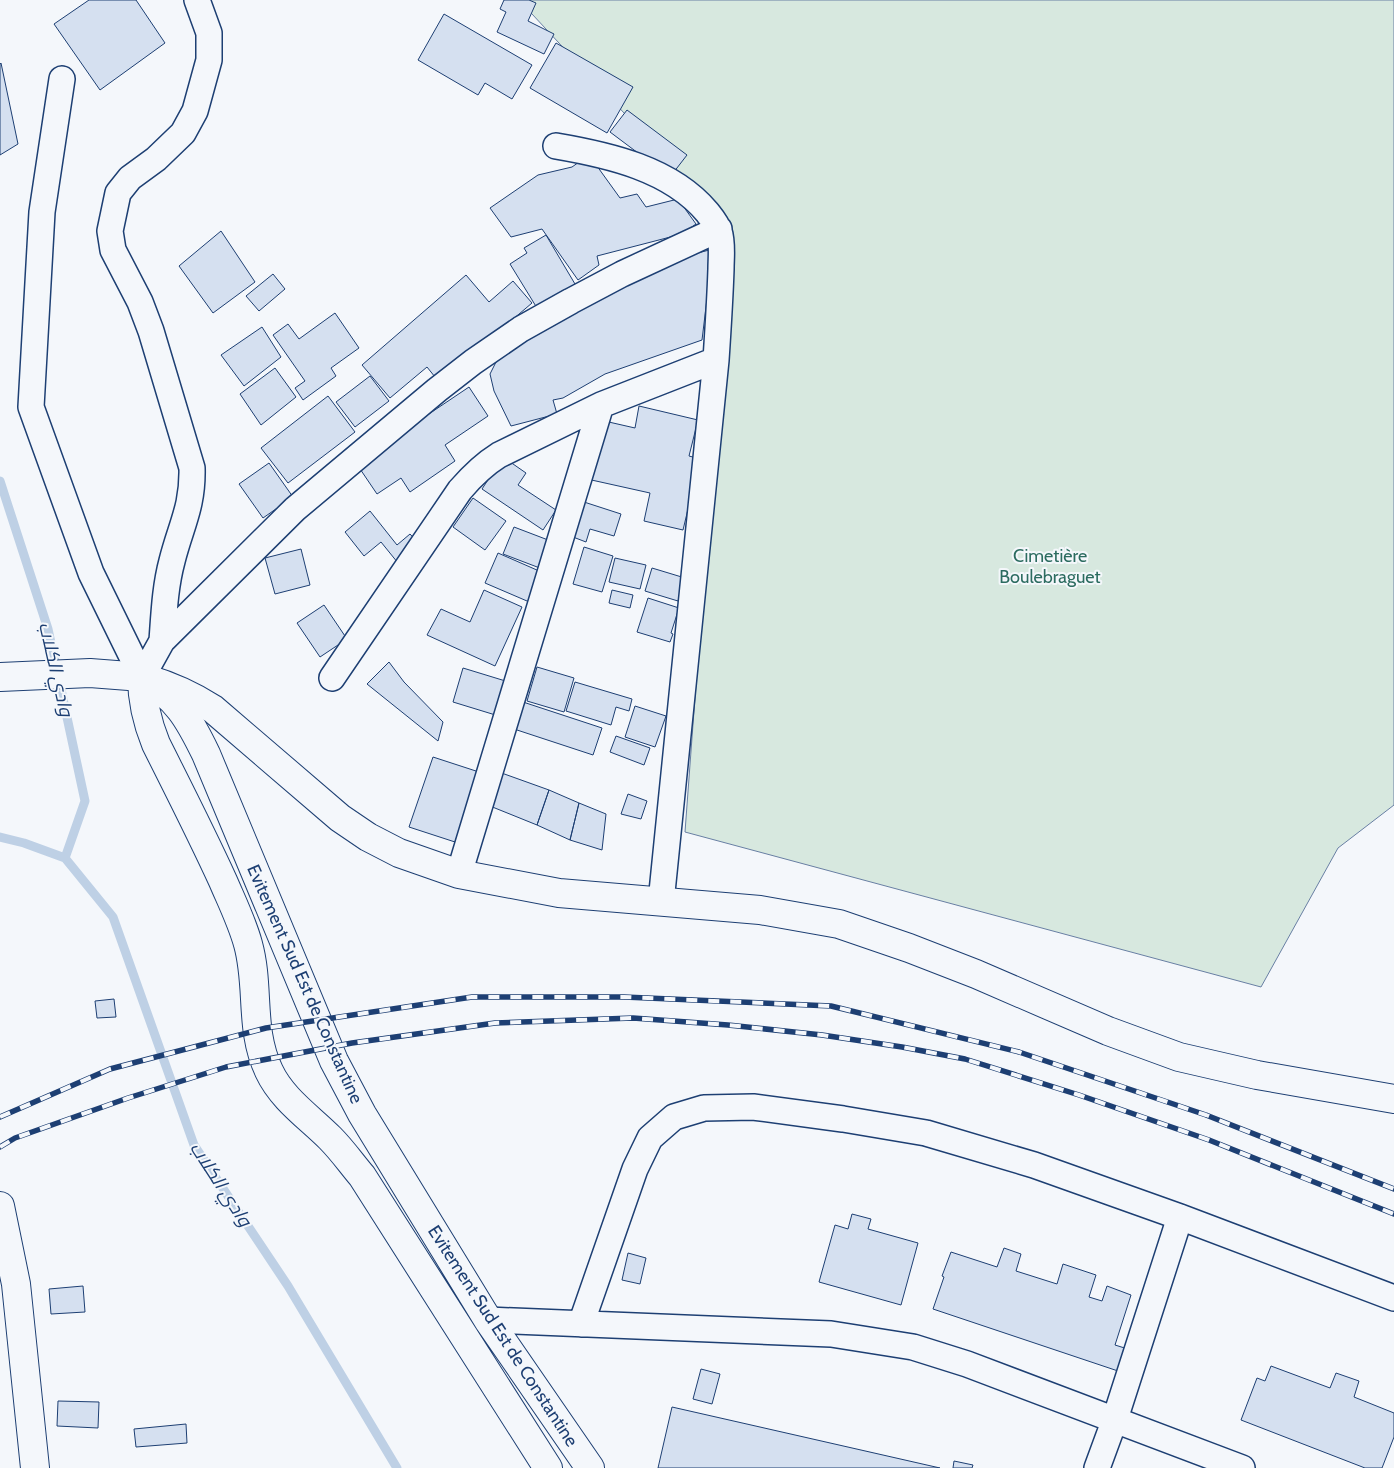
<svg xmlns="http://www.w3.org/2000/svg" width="1394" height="1468" font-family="Cabin,Cairo,sans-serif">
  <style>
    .green { fill: #d7e8df; stroke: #687fa3 }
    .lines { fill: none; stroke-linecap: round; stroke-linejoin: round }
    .stream { stroke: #bed0e5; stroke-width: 9 }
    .building { fill: #d5e0f0; stroke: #1d3f73 }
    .minor-casing { stroke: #1d3f73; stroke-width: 28 }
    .tertiary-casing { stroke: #1d3f73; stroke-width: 30 }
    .secondary-casing { stroke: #1d3f73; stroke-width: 30 }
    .trunk-casing { stroke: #1d3f73; stroke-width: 30 }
    .minor { stroke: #f4f7fb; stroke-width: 25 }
    .tertiary { stroke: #f4f7fb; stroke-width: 28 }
    .secondary { stroke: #f4f7fb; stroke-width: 28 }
    .trunk { stroke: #f4f7fb; stroke-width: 28 }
    .rail-casing { stroke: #1d3f73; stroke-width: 5.5 }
    .rail { stroke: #f4f7fb; stroke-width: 4; stroke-dasharray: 11; stroke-linecap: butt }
    .labels { text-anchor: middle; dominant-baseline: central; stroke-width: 4; stroke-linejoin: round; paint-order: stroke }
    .park-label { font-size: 18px; fill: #2c6c60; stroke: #f4f7fb }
    .street-label { font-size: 18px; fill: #1d3f73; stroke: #f4f7fb }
    .water-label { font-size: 19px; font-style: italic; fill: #1d3f73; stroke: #f4f7fb }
  </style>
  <rect width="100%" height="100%" fill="#f4f7fb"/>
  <path class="green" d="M519 0H1394V805L1338 848 1261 987 685 832 730 227Z"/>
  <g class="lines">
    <path class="stream" d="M0 481 48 629 85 801 65 858
      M0 837 24 843 65 858 113 917 194 1145 288 1286 397 1468"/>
  </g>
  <path class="building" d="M89 0H136L165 43 100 90 54 24Z
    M504 0H529L536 3 528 21 554 34 544 54 497 32 506 12 500 9Z
    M444 14 532 65 512 99 485 83 478 95 418 60Z
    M556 43 633 87 607 133 530 88Z
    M1 63 18 144 0 155V64Z
    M627 110 687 155 670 177 610 132Z
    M589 155 620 198 637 194 646 207 678 199 696 224 682 234 597 256 599 265 578 280 542 229 511 237 490 208 538 175 572 167Z
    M221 231 255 282 213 313 179 266Z
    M546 235 575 284 537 308 510 264 527 253 524 248Z
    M713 249 702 340 605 374 563 398 553 400 557 414 511 426 494 391 490 374 504 346 652 265Z
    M273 274 285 289 259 311 246 296Z
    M466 275 489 302 513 281 532 303 439 382 427 367 390 398 362 365Z
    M335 313 359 348 331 368 336 376 303 400 295 388 305 381 273 335 288 324 299 339Z
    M262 327 281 357 244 386 221 355Z
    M275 368 296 397 261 425 240 394Z
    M370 376 389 401 355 427 336 402Z
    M469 387 488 416 445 445 455 461 410 492 401 478 377 494 356 463Z
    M328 396 355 432 288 483 261 448Z
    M639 406 698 420 689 456 700 459 683 530 644 521 650 493 587 479 600 420 635 428Z
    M503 457 526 473 518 485 556 510 543 530 482 489Z
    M269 463 293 497 263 518 239 484Z
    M473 498 506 521 485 550 453 527Z
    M584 502 621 514 614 536 590 529 586 542 573 537Z
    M370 511 397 545 410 534 420 545 398 563 381 542 364 556 345 532Z
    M514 527 556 543 545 570 503 554Z
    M584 547 613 556 602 592 573 584Z
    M301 549 310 585 275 594 265 558Z
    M498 553 546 574 534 604 485 583Z
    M615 558 646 565 640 589 609 582Z
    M652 568 685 578 678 601 645 591Z
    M484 590 522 607 495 666 427 635 441 609 470 622Z
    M612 590 633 595 630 608 609 603Z
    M648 598 679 608 671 633 673 634 670 642 637 632Z
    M324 605 347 639 320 657 297 623Z
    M389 662 404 682 443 722 438 741 367 684Z
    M537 667 574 678 564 712 527 701Z
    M463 668 512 683 502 717 453 702Z
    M575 682 632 699 629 711 616 707 611 725 566 711Z
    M523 702 602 728 593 755 514 729Z
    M635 706 666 716 655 747 625 737Z
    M616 736 650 748 644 765 610 752Z
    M433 757 479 772 455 842 409 827Z
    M496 771 549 790 537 825 485 804Z
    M549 790 579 803 570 840 537 825Z
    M628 794 647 801 641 819 621 814Z
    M579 803 606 814 602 850 570 840Z
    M114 999 116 1017 97 1018 95 1001Z
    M852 1214 871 1219 868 1229 918 1243 901 1305 819 1282 835 1225 848 1229Z
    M1004 1248 1021 1254 1016 1271 1057 1284 1063 1264 1096 1275 1089 1297 1102 1301 1107 1286 1131 1295 1115 1345 1131 1350 1124 1373 933 1309 944 1277 942 1276 951 1252 997 1267Z
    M628 1253 646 1258 640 1284 622 1280Z
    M83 1286 85 1312 51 1314 49 1289Z
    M1271 1366 1330 1388 1336 1373 1359 1381 1354 1397 1394 1413V1437L1382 1468H1365L1241 1420 1257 1378 1265 1381Z
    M701 1369 720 1374 712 1404 693 1399Z
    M58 1401 99 1402 98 1428 57 1426Z
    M672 1407 940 1468H658Z
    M186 1424 187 1443 136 1447 134 1429Z
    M954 1461 973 1465 972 1468H953Z"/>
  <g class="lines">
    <g class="minor-casing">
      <path id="minor" d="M62 79 42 212 31 407 91 573 142 677
        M556 146C609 155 671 169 707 212 711 217 717 224 719 231 723 243 721 257 721 269 720 299 718 330 716 360L661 902
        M162 641C164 614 165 587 172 561 181 525 193 507 192 468L151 331 140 302 113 250 110 231 118 193 130 178 156 159 183 133 195 111 209 60V33L197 0
        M142 677 162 641 295 509 437 390 473 362 521 329 571 301 622 274 719 229
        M332 678 460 490C472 476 483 465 499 455L601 405 716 360
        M459 874 601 405
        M488 1320 831 1334 913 1347 967 1364 1242 1468
        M581 1324 635 1169 650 1138 674 1117 704 1108 753 1107 843 1119 926 1133 1034 1165 1180 1217 1394 1298
        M1097 1468 1115 1419 1180 1217"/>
    </g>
    <g class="tertiary-casing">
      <path id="tertiary" d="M147 679C171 686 191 695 213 709L340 818 368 837 399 853 459 874 559 893 760 910 839 924 909 948 976 974 1108 1031 1179 1057 1257 1075 1394 1099"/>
    </g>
    <g class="secondary-casing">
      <path id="secondary" d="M0 677 90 673 142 677
        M0 1206 16 1284 35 1468"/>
    </g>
    <g class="trunk-casing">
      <path id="trunk" d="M548 1468 362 1176C351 1163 342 1150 330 1138 309 1117 282 1099 269 1071 249 1029 260 987 248 944 242 922 232 902 223 881 202 835 179 790 156 744 147 722 142 701 142 677 177 697 189 719 206 754L334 1061 362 1114 488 1320 590 1468"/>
    </g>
    <use href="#minor" class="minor"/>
    <use href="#tertiary" class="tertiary"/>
    <use href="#secondary" class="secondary"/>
    <use href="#trunk" class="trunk"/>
    <g class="rail-casing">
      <path id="rail" d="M0 1117 110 1069 266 1028 472 997H624L831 1006 1019 1052 1206 1115 1394 1189
        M0 1147 15 1138 128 1098 226 1067 352 1043 495 1023 633 1018 728 1025 822 1035 902 1047 965 1059 1079 1095 1209 1140 1394 1214"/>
    </g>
    <use href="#rail" class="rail"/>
  </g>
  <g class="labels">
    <g class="park-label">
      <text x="1050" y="556">Cimetière<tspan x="1050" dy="21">Boulebraguet</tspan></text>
    </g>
    <g class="street-label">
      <text transform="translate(305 984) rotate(66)">Evitement Sud Est de Constantine</text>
      <text transform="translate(503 1336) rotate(57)">Evitement Sud Est de Constantine</text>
    </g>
    <g class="water-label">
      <text transform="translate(56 669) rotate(77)">وادي الكلاب</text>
      <text transform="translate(221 1184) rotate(57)">وادي الكلاب</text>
    </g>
  </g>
</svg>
